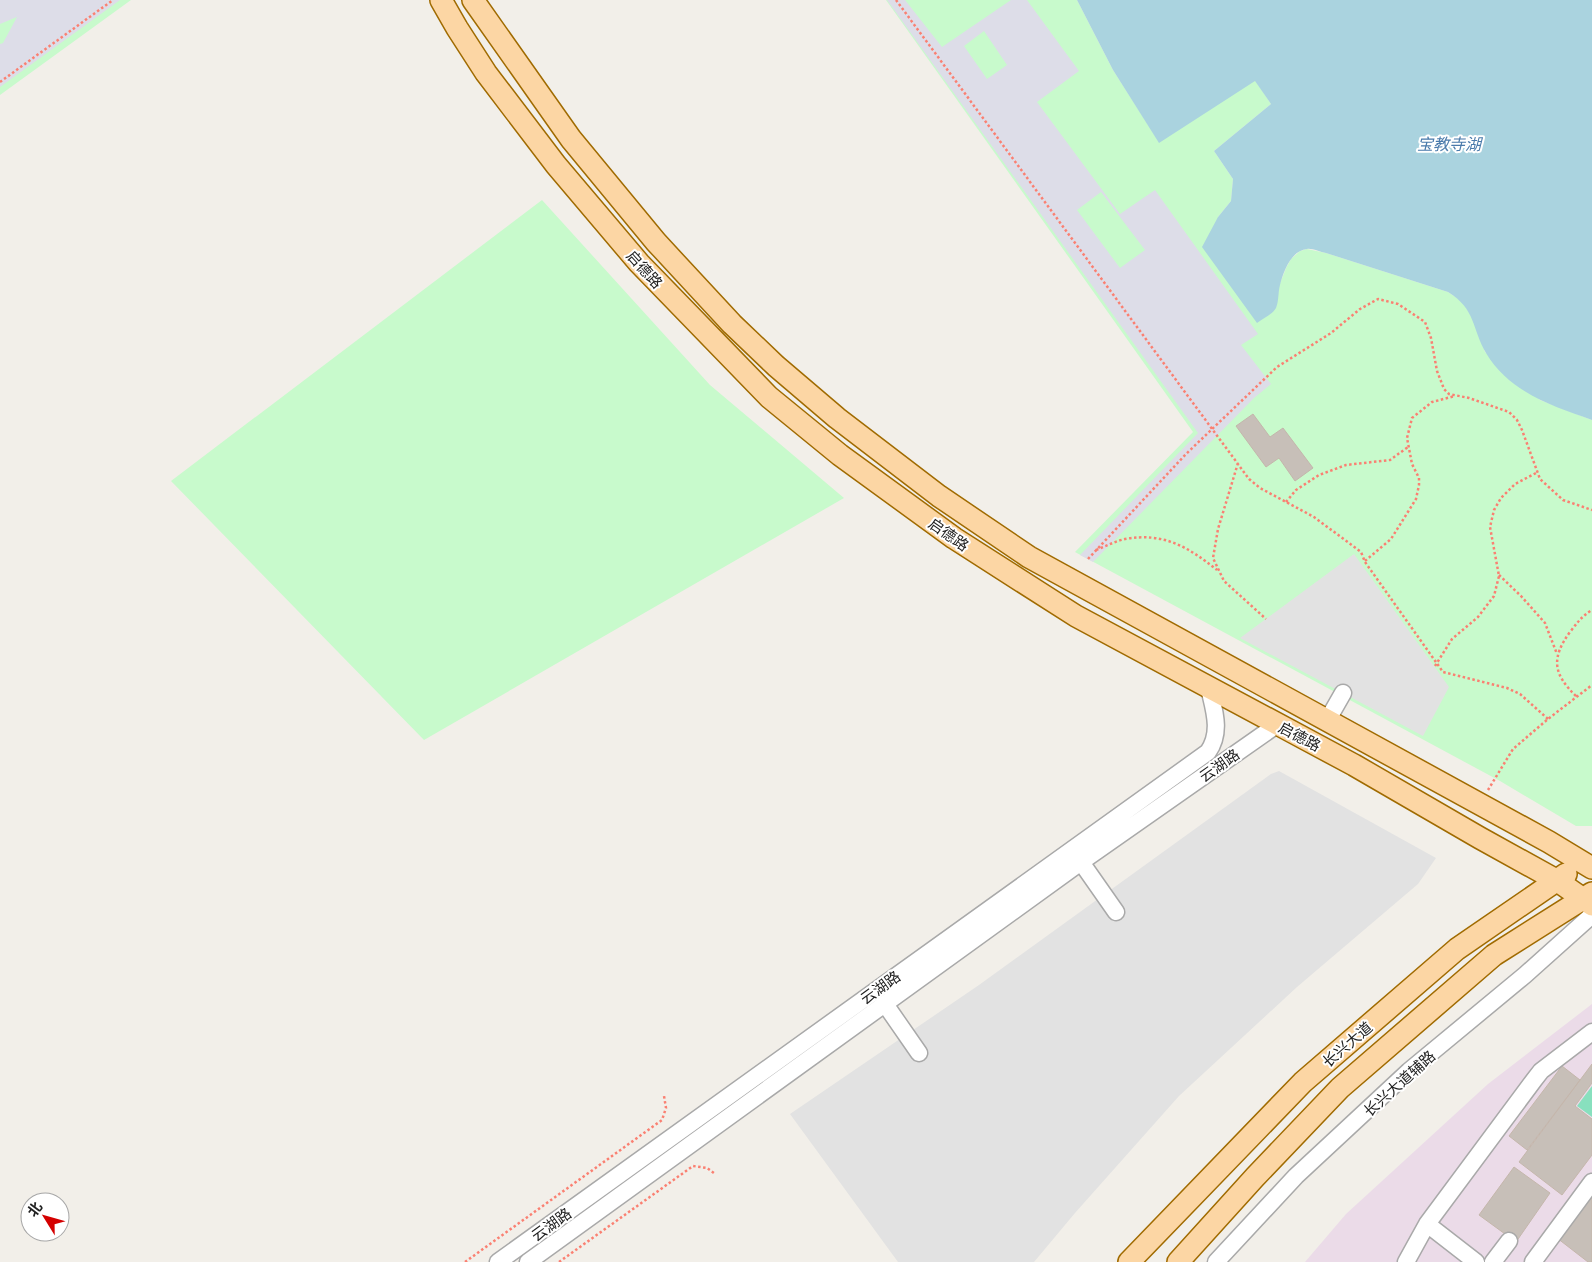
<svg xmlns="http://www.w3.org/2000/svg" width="1592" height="1262" font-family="Barlow,'Noto Sans SC',sans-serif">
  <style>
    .industrial { fill: #ebdbe8 }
    .park { fill: #c8facc }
    .pitch { fill: #88e0be }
    .parking { fill: #e2e2e2 }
    .plaza { fill: #dddde8; fill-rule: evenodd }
    .water { fill: #aad3df }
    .building { fill: #c7bfb8; stroke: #c4b6ab }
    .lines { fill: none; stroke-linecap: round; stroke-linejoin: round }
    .minor-casing { stroke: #a9a9a9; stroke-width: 19 }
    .major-casing { stroke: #a06b00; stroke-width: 24 }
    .path { stroke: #fa8072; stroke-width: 2.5; stroke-dasharray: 2.5 2.5; stroke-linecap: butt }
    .minor { stroke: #fff; stroke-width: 16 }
    .major { stroke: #fcd6a4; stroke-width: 21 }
    .labels { text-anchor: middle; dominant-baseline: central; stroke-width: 4; stroke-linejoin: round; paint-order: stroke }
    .street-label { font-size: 15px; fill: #222; stroke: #fff }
    .water-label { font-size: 16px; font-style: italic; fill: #4a7aab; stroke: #fff }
  </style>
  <rect width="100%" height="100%" fill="#f2efe9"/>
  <path class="industrial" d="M1592 1004V1262H1305L1346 1214 1488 1084Z"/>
  <path class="park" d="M0 0H131L0 95Z
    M886 0H1077L1113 70 1159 142 1255 80 1271 104 1214 151 1233 179 1231 201 1218 217 1276 307 1279 286 1286 268 1291 259 1300 251 1307 249 1326 253 1448 292 1463 302 1474 321 1485 352 1540 400 1592 420V826H1576L1500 781 1075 552 1193 432Z
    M542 200 710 385 844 498 424 740 171 481Z"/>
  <path class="pitch" d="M1592 1086V1117L1577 1106Z"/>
  <path class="parking" d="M1354 554 1449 687 1423 736 1240 638Z
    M1279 771 1436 858 1418 884 1297 987 1179 1096 1075 1213 1034 1262H898L790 1114 979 985 1271 774Z"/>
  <path class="plaza" d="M0 0H120L0 87V44L3 43 17 17 0 24Z
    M887 0H905L942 47 1011 0H1027L1079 71 1037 102 1120 214 1155 190 1258 334 1241 345 1271 384 1254 398 1093 562 1080 555 1198 433ZM984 31 1007 65 987 79 964 46ZM1101 192 1145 250 1120 268 1077 210Z"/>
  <path class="water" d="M1077 0H1592V420C1552 406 1509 392 1486 353 1472 329 1476 309 1448 292L1326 253C1320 252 1312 248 1307 249 1291 250 1283 273 1280 285 1278 292 1279 301 1276 308 1272 315 1263 318 1257 323L1202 247 1218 217 1231 201 1233 179 1214 151 1271 104 1255 81 1159 143 1113 70Z"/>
  <path class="building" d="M1253 414 1270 437 1283 428 1313 468 1295 481 1279 458 1266 467 1236 426Z
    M1592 1064V1083L1575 1106 1592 1119V1155L1562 1195 1519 1162Z
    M1562 1066 1580 1080 1527 1150 1509 1136Z
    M1514 1167 1550 1193 1516 1242 1479 1215Z
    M1592 1192V1262H1588L1557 1238Z"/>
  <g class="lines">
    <g class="minor-casing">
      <path id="minor" d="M1327 721 1343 693
        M1081 862 1116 912
        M885 1004 919 1053
        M1427 1224 1476 1262
        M498 1262 1208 752C1222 732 1214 710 1209 688
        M528 1262 1081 862 1278 724
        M1216 1262 1296 1176 1409 1071 1525 975 1592 915
        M1406 1262 1427 1224 1534 1080 1541 1071 1592 1032
        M1493 1262 1509 1241
        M1533 1262 1592 1182"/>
    </g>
    <g class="major-casing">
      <path id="major" d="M441 0 457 28 486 73 556 165 639 263 769 397 840 455 954 538 1076 616 1354 765 1480 838 1556 880 1592 905
        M473 0 571 139 656 242 732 324 776 366 837 418 939 496 1029 557 1549 842 1592 868
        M1129 1262 1303 1082 1457 949 1566 874
        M1178 1262 1255 1177 1340 1088 1494 955 1592 893"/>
    </g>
    <path class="path" d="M896 0 1249 479 1260 488 1314 517 1361 552 1365 562 1443 672 1507 688 1520 694 1548 719
      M0 82 113 0
      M1238 463 1218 529 1213 558 1224 581 1266 619
      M1286 502 1296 490 1319 475 1346 465 1390 460 1408 447
      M1096 550C1106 546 1116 541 1125 539 1164 532 1188 547 1217 570
      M1088 559 1186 454 1277 367 1331 333 1360 309 1378 299 1398 304 1425 322 1431 338 1437 371 1444 389 1449 394 1469 398 1509 412 1517 420 1522 430 1540 479 1563 500 1592 510
      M1365 561 1391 539 1416 499 1419 485V478L1412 464 1407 438 1412 418 1432 402 1455 396
      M1499 575 1521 596 1545 623 1557 654
      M1435 666 1452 639 1478 617 1494 596 1499 576 1490 527 1494 510 1501 498 1515 484 1538 472
      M1576 696C1553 674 1551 658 1570 632 1577 623 1582 616 1592 610
      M1488 790 1513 749 1548 719 1592 685
      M465 1262 662 1120 666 1108 664 1096
      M559 1262 693 1166 707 1168 715 1174"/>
    <use href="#minor" class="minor"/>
    <use href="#major" class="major"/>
  </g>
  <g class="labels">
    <g class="street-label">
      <text transform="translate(645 269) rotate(48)">启德路</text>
      <text transform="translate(949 534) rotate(35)">启德路</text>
      <text transform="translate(1300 736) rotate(28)">启德路</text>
      <text transform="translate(1219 765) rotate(-35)">云湖路</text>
      <text transform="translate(880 987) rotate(-36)">云湖路</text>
      <text transform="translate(1347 1044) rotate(-41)">长兴大道</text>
      <text transform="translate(1399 1083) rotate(-42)">长兴大道辅路</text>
      <text transform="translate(551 1224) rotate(-36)">云湖路</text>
    </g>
    <g class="water-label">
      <text x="1449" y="143">宝教寺湖</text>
    </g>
  </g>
  <g transform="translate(45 1217) rotate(307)"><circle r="24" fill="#ffffff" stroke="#a7a7a7"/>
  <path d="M0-4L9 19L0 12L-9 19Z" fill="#d40000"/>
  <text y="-8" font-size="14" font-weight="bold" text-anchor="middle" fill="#222222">北</text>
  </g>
</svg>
